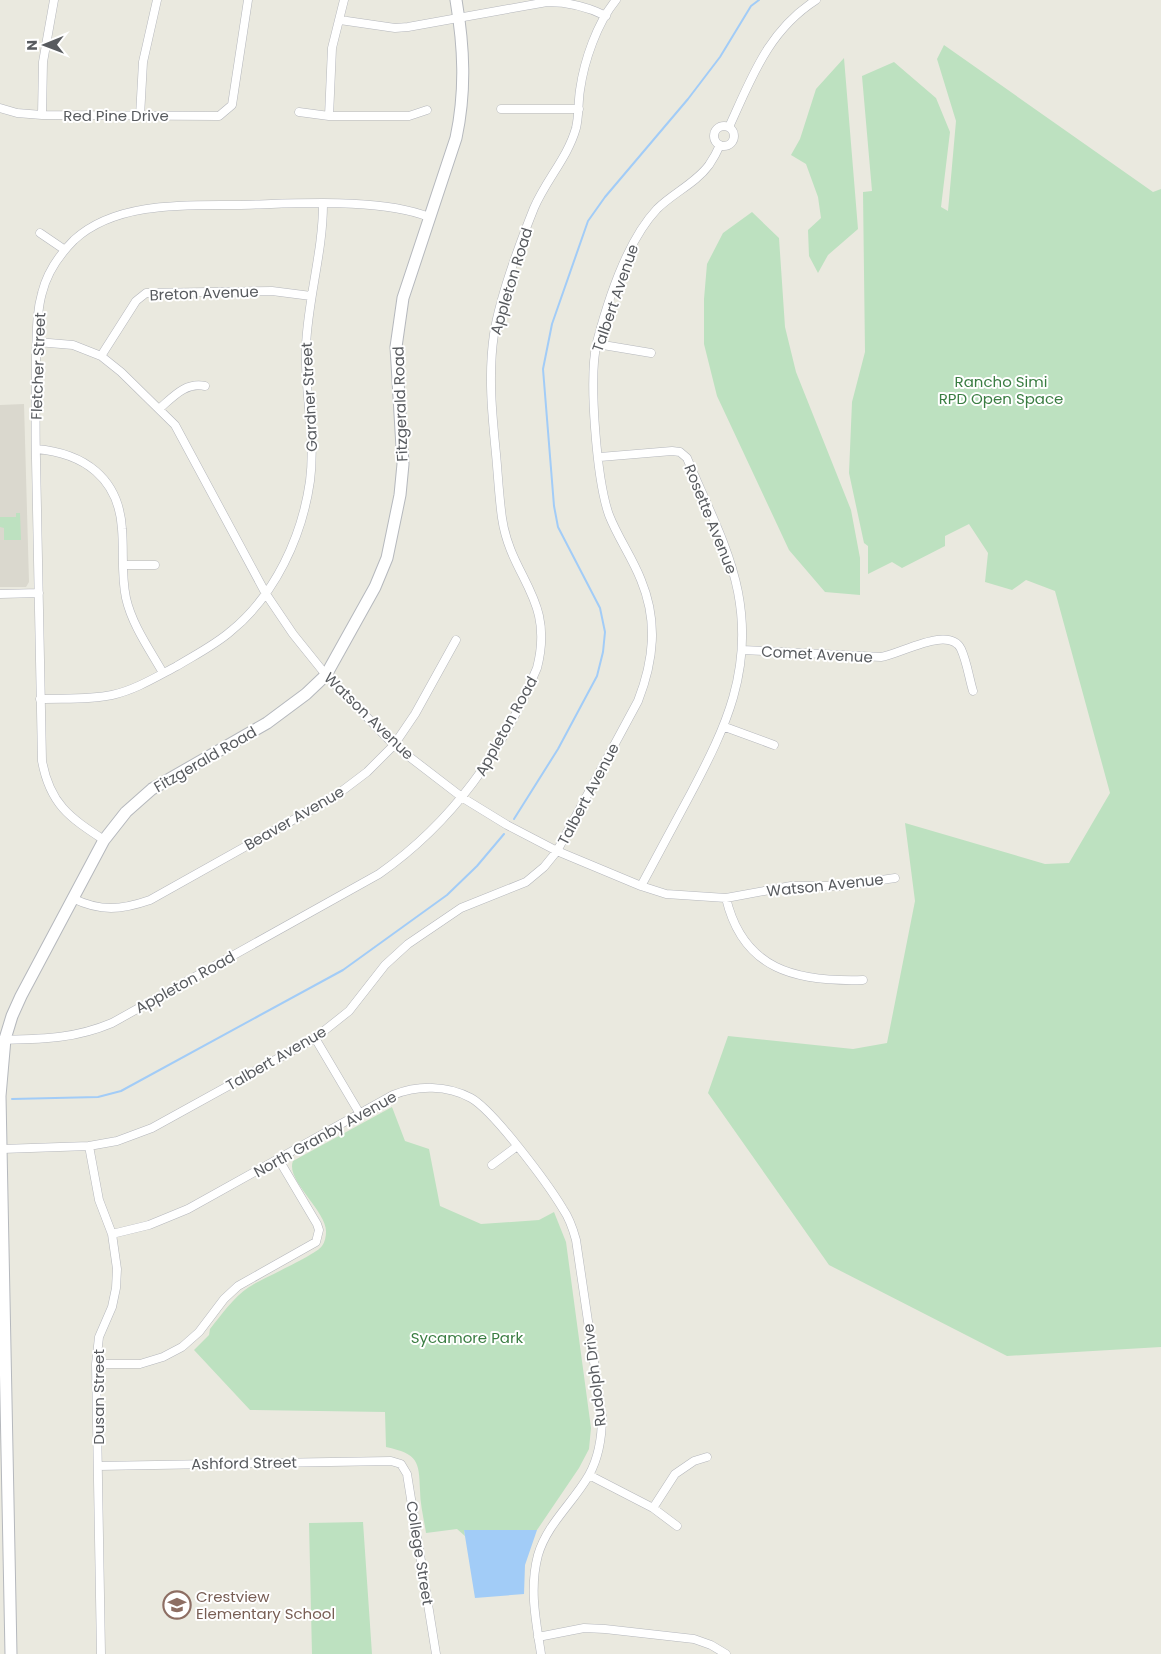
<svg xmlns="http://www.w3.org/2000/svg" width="1161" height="1654" font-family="Poppins,sans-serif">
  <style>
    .education { fill: #dad8ce }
    .green { fill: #bde1c0 }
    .water { fill: #a2ccf7 }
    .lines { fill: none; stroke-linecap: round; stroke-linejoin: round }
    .stream { stroke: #a2ccf7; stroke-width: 2 }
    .street-casing { stroke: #b5b7bc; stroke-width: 9 }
    .secondary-casing { stroke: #b5b8bd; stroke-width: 13 }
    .street { stroke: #fff; stroke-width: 8 }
    .secondary { stroke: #fff; stroke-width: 11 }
    .labels { text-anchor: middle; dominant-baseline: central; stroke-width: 4; stroke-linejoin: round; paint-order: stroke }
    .street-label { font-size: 15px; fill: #585b5f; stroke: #fff }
    .park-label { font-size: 15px; fill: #3a7d42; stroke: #fff }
    .education-label { font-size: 15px; fill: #785e54; stroke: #fff; text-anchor: start }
  </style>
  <rect width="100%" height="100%" fill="#eae9df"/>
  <path class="education" d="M24 404 29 582 26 587H0V405Z"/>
  <path class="green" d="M944 45 1153 192 1161 189V1347L1007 1356 829 1265 708 1093 728 1036 853 1049 887 1043 915 901 905 823 1045 864 1069 863 1110 793 1055 591 1026 580 1012 590 985 582 988 553 969 524 945 536V546L902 568 892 562 868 574V546L864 543 849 473 852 402 865 352 863 192 872 191 862 76 894 62 936 98 950 132 941 207 948 211 956 121 937 59Z
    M844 58 858 229 828 255 818 273 809 256 808 230 821 218 818 197 806 164 791 155 800 139 816 89Z
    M752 212 779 238 785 327 796 372 851 510 860 558V595L825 592 789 550 717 396 704 344V299L707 264 723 233Z
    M16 513H20L21 540H4V528L0 527V517H16Z
    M392 1107 405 1141 429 1149 440 1206 481 1224 539 1220 554 1212 566 1242 591 1428 589 1449 579 1468 537 1530H464L465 1536 457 1529 426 1533C424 1519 420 1504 420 1490 419 1461 418 1454 386 1447L385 1412 250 1410 194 1350 209 1335 210 1329C222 1314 233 1298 249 1287 263 1278 316 1255 322 1246 325 1242 326 1236 326 1232 327 1211 285 1180 293 1161Z
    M363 1522 372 1654H312L309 1523Z"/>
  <path class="water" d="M464 1530H537L525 1565 524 1594 475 1598Z"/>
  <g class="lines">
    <path class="stream" d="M514 819 558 749 597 676 603 652 605 632 600 608 558 527 554 506 543 369 552 324 588 221 605 197 688 99 720 57 751 6 759 0
      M12 1099 98 1097 121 1091 343 970 447 895 477 866 504 834"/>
    <g class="street-casing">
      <path id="street" d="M340 20 395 28 408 27 547 2C569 2 586 6 606 16
        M0 108 17 113 42 115 219 116 232 105 248 0
        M501 109H579
        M299 112 329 116H409L427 110
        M42 115 43 62 54 0
        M140 116 143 62 157 0
        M329 116 332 48 344 0
        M714 136a10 10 0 1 1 20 0a10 10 0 1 1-20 0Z
        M729 127C752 77 768 31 816 0
        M40 233 65 250
        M37 342 73 345 101 356 121 372 175 425 266 594 293 634 326 675 394 745 463 798 507 825 557 851 641 886 666 894 726 898 791 886H840L895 878
        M597 344 651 353
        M101 356 136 301 146 293 272 291 311 296
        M159 409C173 397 185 382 205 386
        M36 449C84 453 119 478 122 529 124 552 121 575 126 598 132 625 150 650 163 673
        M600 457 672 451 680 452 687 458C705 502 729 546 738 592 753 670 726 727 691 793 674 824 658 855 641 886
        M123 565H155
        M0 594 39 593
        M742 650 881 657C901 654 949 625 961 649 967 662 969 678 973 691
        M40 699C64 698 89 700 112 695 135 690 156 677 177 666 195 655 215 645 231 631 275 595 302 537 310 481 316 435 304 391 306 346 308 298 323 252 323 204
        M725 727 774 745
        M104 840C69 817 50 804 42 761 40 660 38 560 36 459 35 425 36 391 36 356 37 335 36 314 42 293 47 273 59 255 74 240 115 202 184 205 237 205 292 204 380 197 429 217
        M72 898C101 912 121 910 150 900L334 797 367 772 394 745 415 714 456 640
        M726 898C743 970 796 982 863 980
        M315 1038 360 1114
        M2 1040C42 1039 74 1039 112 1023L379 874C453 822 502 752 537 668 555 598 511 579 502 518 499 497 498 475 496 454 492 414 488 374 494 334 500 297 520 243 534 208 546 180 568 157 576 128 579 116 578 103 580 90 584 61 597 23 616 0
        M89 1146 99 1200 112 1234 117 1269 116 1288 112 1307 99 1337 96 1364 101 1654
        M2 1149 89 1146 117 1141 152 1128 315 1038 349 1011 385 965 408 944 461 908 526 882 544 867 557 851 638 701C654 660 658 621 641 580 632 557 618 538 609 515 597 481 588 378 597 342 608 300 627 241 657 209 673 193 696 183 709 165 713 159 717 152 720 145
        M492 1165 516 1147
        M112 1234 149 1225 188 1209 393 1095C418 1085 447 1085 471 1098 494 1111 548 1184 563 1209 570 1219 573 1229 576 1240L602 1416C602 1436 599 1457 589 1475 573 1503 547 1524 538 1555 529 1589 536 1621 541 1654
        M96 1364H140L163 1357 182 1347 199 1332 224 1299 238 1286 316 1242 319 1230 317 1224 279 1160
        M98 1466 391 1461 401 1464 407 1474 436 1654
        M589 1475 653 1508 677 1526
        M653 1508 675 1474 694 1461 707 1457
        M538 1637 584 1628 605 1629 694 1639 711 1645 726 1654"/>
    </g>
    <g class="secondary-casing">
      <path id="secondary" d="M11 1654 0 1096 5 1039 12 1016 21 996 104 840 126 812 152 789 267 723 306 694 326 675 375 587 387 558 400 495 403 464 396 347 403 298 456 138C466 91 464 47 456 0"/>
    </g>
    <use href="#street" class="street"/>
    <use href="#secondary" class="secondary"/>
  </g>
  <defs>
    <g id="school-ring" transform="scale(1.4375)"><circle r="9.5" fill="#fff" stroke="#8d6e63" stroke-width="1.5"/><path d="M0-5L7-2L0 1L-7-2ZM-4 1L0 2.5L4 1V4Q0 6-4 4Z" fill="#8d6e63"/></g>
  </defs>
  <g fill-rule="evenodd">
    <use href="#school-ring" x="177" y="1605"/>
  </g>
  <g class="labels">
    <g class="street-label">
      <text x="116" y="115">Red Pine Drive</text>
      <text transform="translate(511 281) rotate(-73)">Appleton Road</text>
      <text transform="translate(204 293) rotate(-2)">Breton Avenue</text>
      <text transform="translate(615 298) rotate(-71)">Talbert Avenue</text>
      <text transform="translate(38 366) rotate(-88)">Fletcher Street</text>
      <text transform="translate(309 397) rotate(-93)">Gardner Street</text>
      <text transform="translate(400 404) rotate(-92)">Fitzgerald Road</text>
      <text transform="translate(711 519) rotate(68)">Rosette Avenue</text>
      <text transform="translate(817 654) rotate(3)">Comet Avenue</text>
      <text transform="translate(369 716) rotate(44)">Watson Avenue</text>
      <text transform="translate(506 726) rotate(-61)">Appleton Road</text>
      <text transform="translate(205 759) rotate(-30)">Fitzgerald Road</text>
      <text transform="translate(588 794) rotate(-62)">Talbert Avenue</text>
      <text transform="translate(294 818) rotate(-30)">Beaver Avenue</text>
      <text transform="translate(825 885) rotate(-6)">Watson Avenue</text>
      <text transform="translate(185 982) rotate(-29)">Appleton Road</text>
      <text transform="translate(276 1058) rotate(-30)">Talbert Avenue</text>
      <text transform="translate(325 1134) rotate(-29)">North Granby Avenue</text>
      <text transform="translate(594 1375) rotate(-97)">Rudolph Drive</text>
      <text transform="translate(98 1397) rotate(-90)">Dusan Street</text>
      <text transform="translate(244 1463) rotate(-1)">Ashford Street</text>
      <text transform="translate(420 1553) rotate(81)">College Street</text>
    </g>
    <g class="park-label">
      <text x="1001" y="381">Rancho Simi<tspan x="1001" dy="17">RPD Open Space</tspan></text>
      <text x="467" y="1337">Sycamore Park</text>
    </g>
    <g class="education-label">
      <text x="196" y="1596">Crestview<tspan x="196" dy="17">Elementary School</tspan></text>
    </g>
  </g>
  <g transform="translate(45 45) rotate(269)" stroke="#ffffff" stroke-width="4" paint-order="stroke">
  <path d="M0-4L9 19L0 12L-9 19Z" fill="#585b5f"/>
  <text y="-8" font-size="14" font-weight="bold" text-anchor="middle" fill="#585b5f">N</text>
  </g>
</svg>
